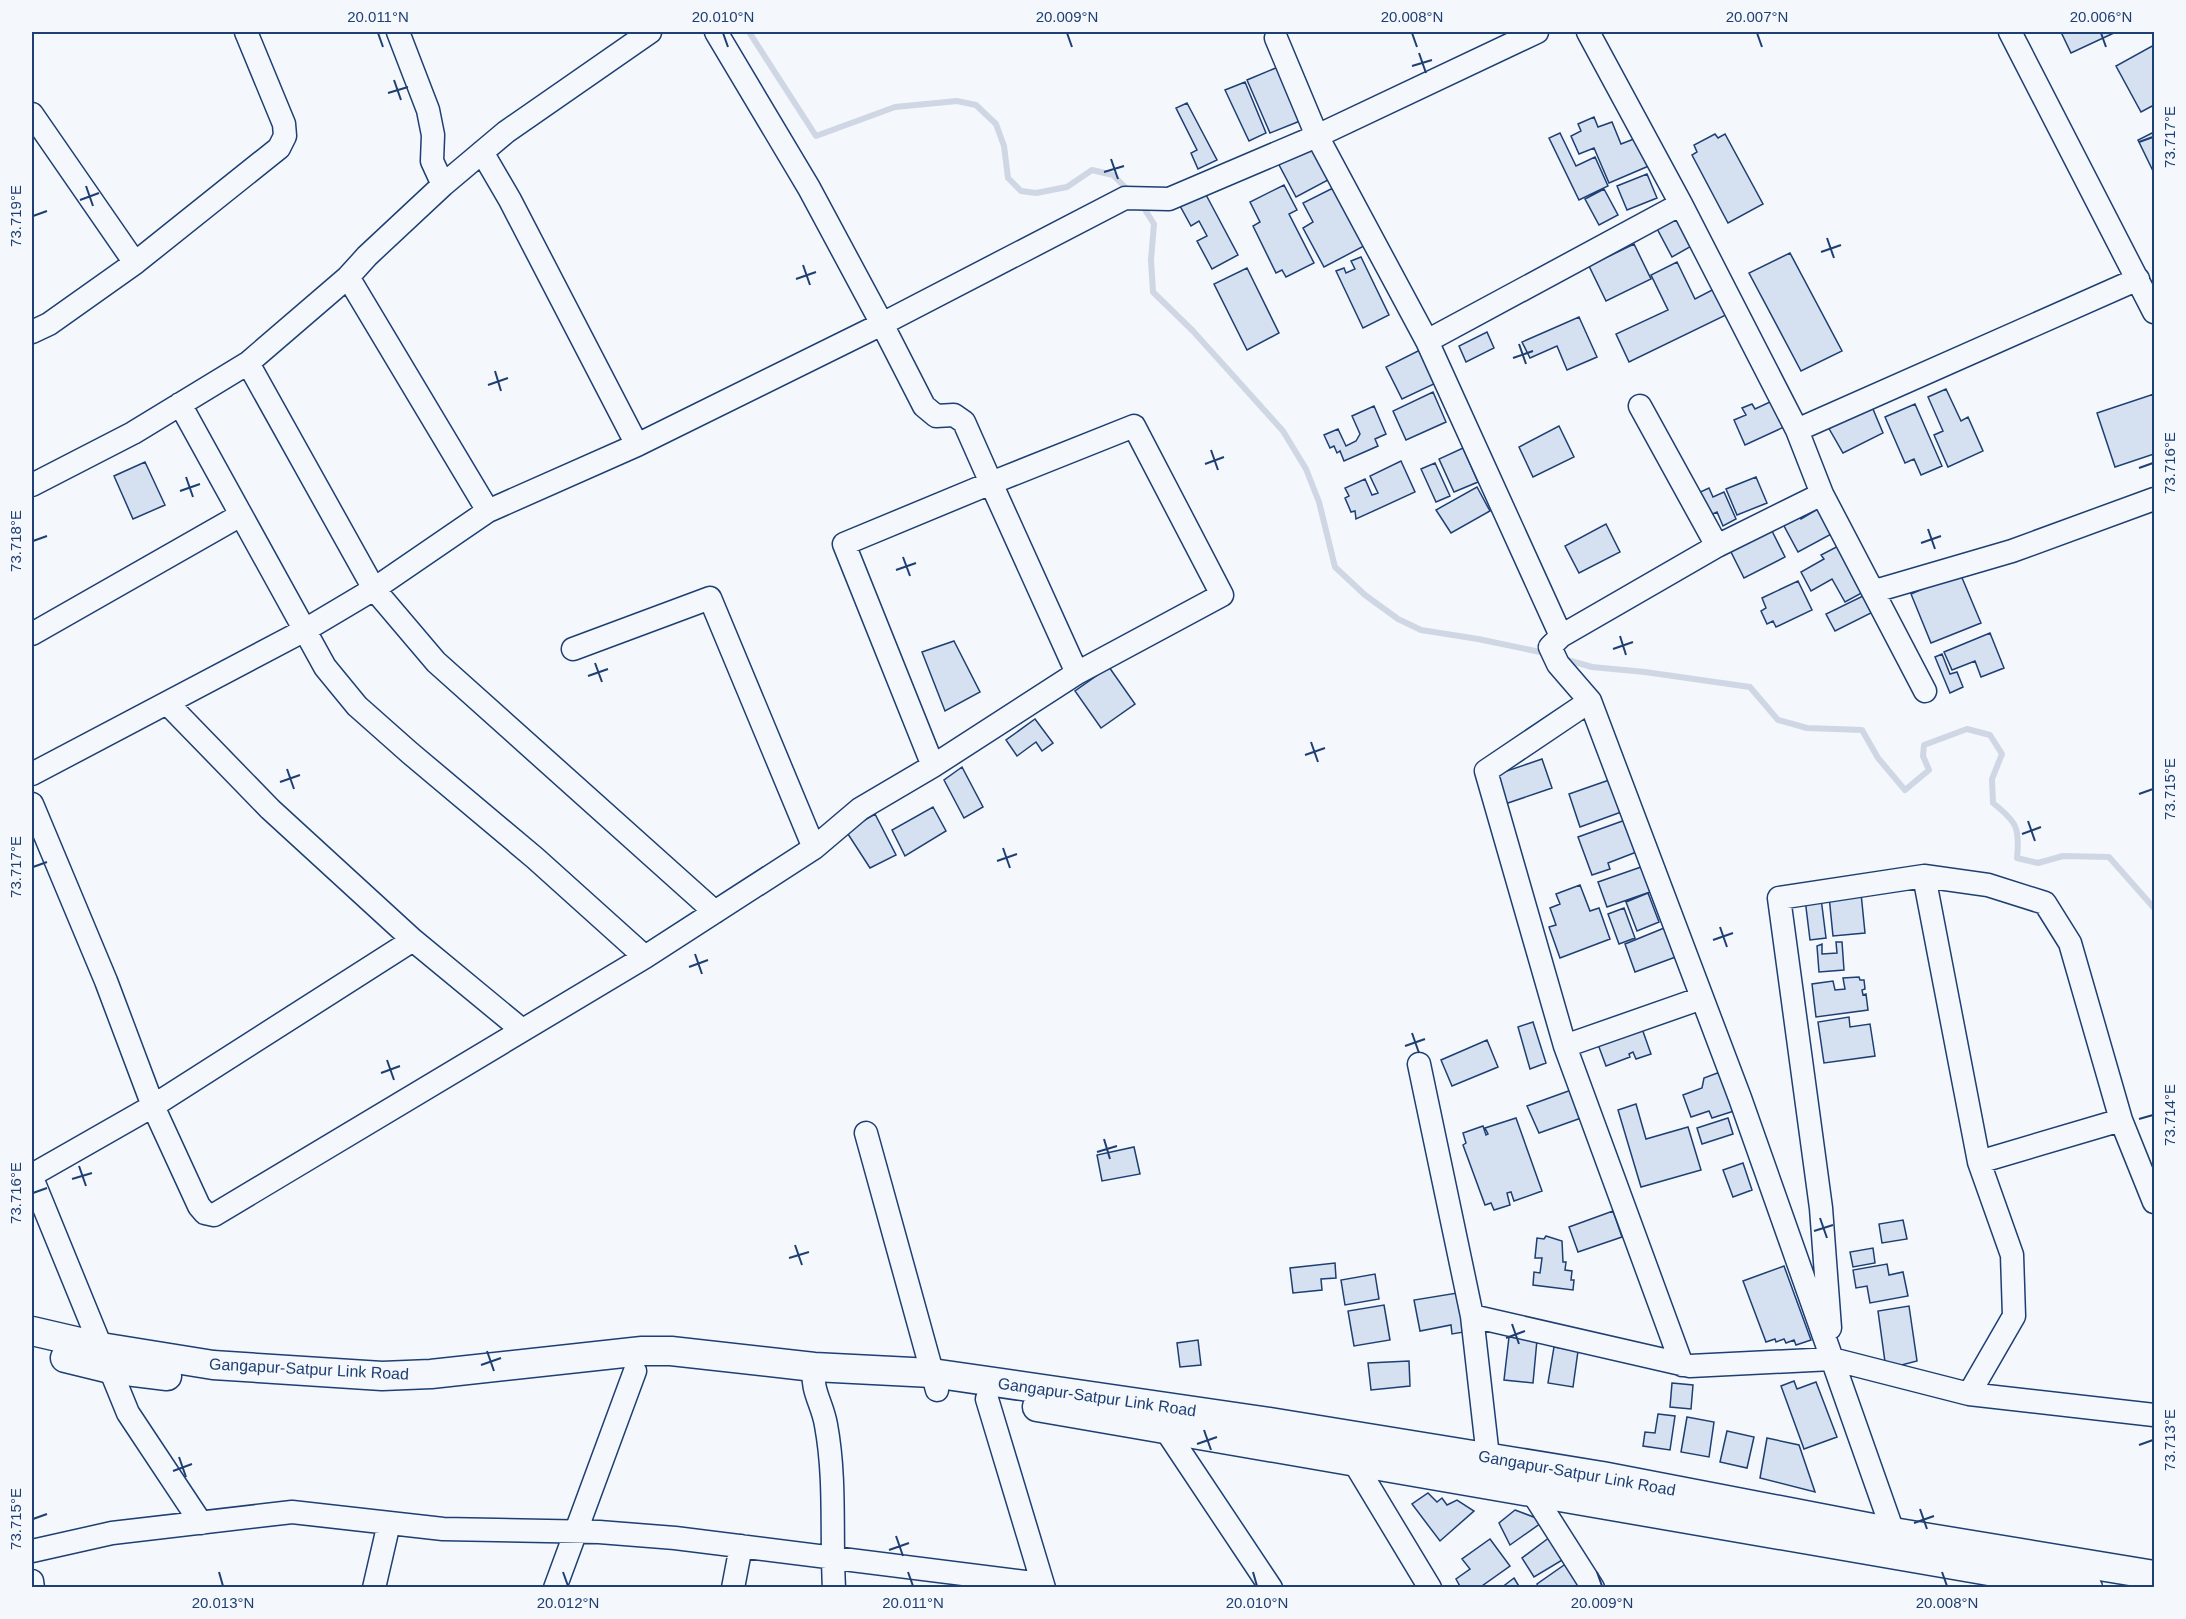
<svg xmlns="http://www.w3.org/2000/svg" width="2186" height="1619" font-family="Arial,sans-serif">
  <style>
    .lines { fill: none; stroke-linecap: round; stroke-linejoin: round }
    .stream { stroke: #cfd7e4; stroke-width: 6 }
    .building { fill: #d5e0f0; stroke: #1d3f73; stroke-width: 1.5 }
    .minor-casing { stroke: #1d3f73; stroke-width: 25 }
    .major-casing { stroke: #1d3f73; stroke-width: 31 }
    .minor { stroke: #f4f7fb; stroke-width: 22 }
    .major { stroke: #f4f7fb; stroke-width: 28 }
    .ticks { fill: none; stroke: #1d3f73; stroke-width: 2 }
    .labels { text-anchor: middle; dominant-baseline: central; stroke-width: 4.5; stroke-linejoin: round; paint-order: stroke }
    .street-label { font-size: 16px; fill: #1d3f73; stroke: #f4f7fb }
    .neatline { fill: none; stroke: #1d3f73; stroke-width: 2 }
    .ticks-label { font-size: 15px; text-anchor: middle; fill: #1d3f73 }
  </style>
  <rect width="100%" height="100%" fill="#f4f7fb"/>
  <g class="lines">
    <path class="stream" d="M749 32 816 136 895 107 957 101 976 105 996 124 1004 146 1008 178 1021 191 1036 193 1067 187 1092 170 1113 175 1129 191
      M1142 205 1154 224 1151 260 1153 292 1193 331 1283 431 1306 469 1319 502 1335 567 1365 595 1398 619 1421 630 1478 639 1545 653
      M1564 659 1592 667 1645 672 1750 687 1778 720 1807 728 1862 730 1878 758 1905 790 1929 770 1923 756 1924 745 1967 729 1990 735 2002 754 1992 779 1993 803C2017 822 2020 828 2017 858L2038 863 2063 856 2109 857 2154 908"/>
  </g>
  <path class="building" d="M2061 32H2116L2071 53Z
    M2154 45V105L2141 112 2116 66Z
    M1278 67 1300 121 1270 133 1247 80Z
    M1245 82 1266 133 1249 141 1225 90Z
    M1187 103 1217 160 1198 169 1191 153 1197 150 1176 108Z
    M1594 117 1598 127 1612 122 1621 144 1639 137 1651 165 1609 183 1594 148 1579 154 1571 136 1581 131 1578 124Z
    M2154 132V173L2138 140Z
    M1560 133 1576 166 1595 157 1608 186 1579 200 1549 138Z
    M1715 134 1718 138 1725 134 1763 204 1728 223 1692 155 1697 152 1694 145Z
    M1309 144 1328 180 1296 197 1277 161Z
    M1647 174 1657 198 1627 210 1617 186Z
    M1284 185 1297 210 1289 214 1314 263 1286 277 1282 270 1276 273 1253 226 1260 222 1250 202Z
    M1333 188 1364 246 1324 267 1303 228 1313 222 1303 203Z
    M1604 189 1618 215 1599 225 1585 199Z
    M1204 191 1238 255 1212 269 1197 241 1207 236 1199 221 1191 226 1179 204Z
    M1679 215 1695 244 1672 257 1654 223Z
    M1634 244 1651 279 1606 301 1589 266Z
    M1790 253 1842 351 1801 371 1749 273Z
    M1361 257 1389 315 1363 328 1336 271 1344 268 1346 273 1355 269 1351 261Z
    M1677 262 1695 299 1716 288 1728 314 1629 362 1616 334 1668 310 1651 275Z
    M1247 268 1279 333 1247 350 1214 284Z
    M1579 317 1597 357 1567 370 1557 346 1530 358 1522 342Z
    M1487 332 1494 348 1466 362 1459 346Z
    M1420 350 1436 383 1402 399 1386 367Z
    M1946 389 1961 421 1968 417 1983 451 1948 467 1934 435 1943 431 1928 397Z
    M1433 392 1446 422 1406 440 1393 411Z
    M2154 394V454L2115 467 2097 413Z
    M1772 401 1784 427 1745 445 1734 420 1746 415 1742 408 1752 404 1755 409Z
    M1870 402 1883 433 1843 453 1827 425Z
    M1915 404 1942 466 1921 475 1914 459 1905 463 1885 417Z
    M1374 406 1386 434 1375 439 1378 446 1344 461 1340 451 1337 453 1334 446 1330 448 1324 435 1338 429 1346 446 1356 441 1360 434 1352 416Z
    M1559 426 1574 457 1533 477 1519 447Z
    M1463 448 1478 482 1454 492 1439 459Z
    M1401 461 1415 492 1356 519 1355 511 1351 512 1345 498 1349 496 1345 488 1365 479 1372 495 1378 493 1370 476Z
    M145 462 165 505 133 519 114 476Z
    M1435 463 1450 496 1436 502 1421 469Z
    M1756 477 1767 503 1737 515 1726 489Z
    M1477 487 1490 511 1451 533 1436 510Z
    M1709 488 1713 497 1724 492 1736 519 1723 526 1717 512 1706 517 1696 494Z
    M1823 506 1837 531 1798 552 1783 524 1799 516 1801 519Z
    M1606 524 1620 552 1579 573 1565 546Z
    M1771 529 1785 557 1744 578 1730 550Z
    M1844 543 1869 589 1845 602 1832 579 1811 591 1801 572 1824 559 1821 555Z
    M1960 573 1981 623 1931 643 1911 594Z
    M1798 581 1812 610 1776 627 1773 621 1767 624 1761 611 1766 608 1762 598Z
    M1869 593 1877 610 1835 631 1826 614Z
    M1990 633 2004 668 1981 677 1975 661 1952 670 1944 652Z
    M954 641 980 692 945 711 922 652Z
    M1942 654 1950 674 1957 672 1963 687 1950 693 1935 657Z
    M1109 667 1135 704 1101 728 1075 691Z
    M1035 719 1053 743 1042 751 1036 742 1017 756 1006 740Z
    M1542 759 1552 788 1505 804 1495 775Z
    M962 767 983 807 964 818 944 780Z
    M1612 779 1624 811 1580 827 1569 794Z
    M933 807 946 831 905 856 892 830Z
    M875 814 896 855 870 868 846 831Z
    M1628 819 1639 851 1608 863 1610 869 1592 875 1578 837Z
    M1641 867 1650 892 1607 907 1598 882Z
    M1580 885 1590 911 1599 908 1610 939 1560 958 1549 927 1556 925 1550 908 1560 904 1556 894Z
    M1648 893 1659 922 1637 931 1626 902Z
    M1861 893 1865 933 1833 936 1829 896Z
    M1821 898 1826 938 1810 940 1805 899Z
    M1624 908 1635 938 1619 944 1608 914Z
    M1669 926 1681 955 1635 972 1625 944Z
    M1836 942H1842L1844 970 1819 972 1817 946 1822 944V954L1837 953Z
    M1859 977 1860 980H1864L1865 989 1862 990 1863 995 1866 994 1868 1010 1816 1017 1812 984 1833 981 1835 990 1845 989 1843 978Z
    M1849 1017 1850 1027 1870 1024 1875 1056 1824 1063 1818 1022Z
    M1533 1022 1546 1063 1530 1069 1518 1027Z
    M1640 1023 1651 1054 1636 1059 1633 1052 1629 1054 1630 1057 1606 1066 1596 1039Z
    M1487 1040 1498 1067 1452 1086 1441 1060Z
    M1720 1072 1734 1111 1712 1118 1709 1111 1691 1117 1683 1095 1702 1088 1704 1078Z
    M1574 1089 1584 1117 1539 1133 1527 1106Z
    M1636 1104 1646 1139 1688 1127 1701 1170 1641 1187 1618 1110Z
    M1516 1118 1542 1191 1514 1201 1511 1192 1507 1193 1510 1205 1494 1210 1491 1203 1485 1205 1463 1145 1466 1143 1463 1133 1483 1126 1486 1135 1488 1134 1485 1128Z
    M1728 1118 1733 1134 1702 1144 1697 1128Z
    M1134 1147 1140 1174 1102 1181 1097 1155Z
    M1743 1163 1752 1190 1733 1197 1723 1170Z
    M1613 1211 1622 1237 1578 1252 1569 1227Z
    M1903 1220 1907 1239 1882 1243 1879 1224Z
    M1546 1236 1562 1241 1563 1262H1566L1565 1270 1572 1271 1571 1280H1574L1573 1290 1533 1285 1534 1272 1540 1273 1542 1258H1535L1537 1238 1544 1239Z
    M1873 1248 1875 1263 1853 1267 1850 1252Z
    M1335 1263 1336 1278 1321 1279 1322 1290 1293 1293 1290 1268Z
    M1887 1264 1889 1275 1903 1272 1908 1296 1870 1303 1867 1286 1856 1288 1853 1270Z
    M1784 1266 1811 1340 1796 1345 1794 1340 1786 1343 1784 1339 1776 1342 1775 1339 1766 1342 1743 1281Z
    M1375 1274 1379 1299 1345 1305 1341 1280Z
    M1457 1293 1464 1332 1452 1334 1451 1325 1420 1331 1414 1300Z
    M1384 1305 1390 1340 1354 1346 1348 1311Z
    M1909 1306 1917 1361 1886 1369 1878 1311Z
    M1509 1337 1537 1340 1533 1383 1504 1380Z
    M1198 1340 1201 1365 1180 1367 1177 1343Z
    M1554 1347 1578 1351 1573 1387 1548 1383Z
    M1409 1361 1410 1386 1371 1390 1368 1363Z
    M1794 1381 1797 1389 1816 1382 1837 1437 1804 1449 1781 1386Z
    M1672 1383 1693 1385 1691 1409 1670 1407Z
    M1658 1414 1675 1416 1670 1450 1643 1446 1645 1432 1655 1433Z
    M1687 1417 1714 1422 1709 1457 1681 1452Z
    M1727 1431 1754 1437 1747 1468 1720 1462Z
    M1767 1438 1799 1445 1815 1492 1760 1478Z
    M1428 1493 1437 1502 1442 1498 1447 1505 1457 1500 1474 1511 1440 1541 1412 1504Z
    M1515 1510 1544 1521 1510 1545 1499 1523Z
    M1550 1537 1564 1559 1534 1577 1522 1558Z
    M1490 1539 1510 1566 1479 1588H1461L1456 1579 1470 1569 1462 1559Z
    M1567 1563 1584 1588H1539L1537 1584Z
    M1514 1578 1520 1588H1501Z"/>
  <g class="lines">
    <g class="minor-casing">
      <path id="minor" d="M398 32 428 110 433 135 432 161 443 185
        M716 32 809 188 882 324 1125 198 1169 199 1317 136 1537 32
        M1588 32 1681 204 1797 430 1822 494 1925 691
        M2010 32 2154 312
        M1276 38 1317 136 1427 341 1561 636 1550 647 1558 664 1590 701 1740 1098 1898 1546
        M32 114 135 263 49 324 32 332
        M482 152 510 200 637 445
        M135 263 279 148 285 136 284 124 246 32
        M348 277 488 511 637 445 882 324 924 406 936 416 954 415 964 422 991 483 844 544 933 766
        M1427 341 1681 204
        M248 363 374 589 436 662 715 912
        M180 404 325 667 357 706 410 753 535 858 645 957
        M1640 406 1717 546
        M1797 430 2138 279
        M32 485 133 433 248 363 348 277 367 256 443 185 506 132 650 32
        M1875 591 2012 551 2154 499
        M32 634 241 515
        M1561 636 1717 546 1822 494
        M573 649 710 598 814 848
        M1590 701 1486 771 1565 1046 1682 1365
        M167 703 270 809 413 940 522 1030
        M32 774 305 630 374 589 488 511
        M32 804 106 981 153 1106 199 1206 205 1213 214 1215 645 957 814 848 860 809 933 766 1077 673 1222 595 1134 426 991 483 1077 673
        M1924 876 1988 885 2045 903 2070 943 2121 1120
        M1565 1046 1702 998
        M1419 1064 1472 1316 1488 1457 1487 1473
        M866 1133 937 1390
        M1979 1162 2121 1120 2154 1202
        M32 1175 153 1106 413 940
        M32 1178 128 1413 201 1523
        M1472 1316 1690 1366 1832 1359 1969 1394 2154 1415
        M1830 1328 1821 1208 1779 898 1924 876 1979 1162 2012 1255 2014 1316 1969 1394
        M814 1367C811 1392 822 1402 826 1425 836 1479 831 1534 834 1588
        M987 1399 1044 1588
        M1165 1429 1271 1588
        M1354 1452V1462L1430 1588
        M1532 1492 1593 1588
        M32 1551 112 1533 292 1512 443 1529 599 1532 675 1538 1042 1584
        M32 1581 33 1588
        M374 1588 389 1523
        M555 1588 635 1371
        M733 1588 741 1546"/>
    </g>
    <g class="major-casing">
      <path id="major" d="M32 1331 101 1347 213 1365 382 1376 431 1374 642 1351H671L814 1367 932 1373 1270 1422 1602 1476 1893 1532 2154 1575
        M65 1358 110 1369 167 1376
        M1037 1407 2088 1588"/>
    </g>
    <use href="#minor" class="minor"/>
    <use href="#major" class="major"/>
  </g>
  <path class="ticks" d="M378 33 383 47M723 33 728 47M1067 33 1072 47M1412 33 1417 47M1757 33 1762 47M2101 33 2106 47M1419 53 1426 73M1412 66 1432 60M394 80 401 100M388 93 408 87M2139 142 2153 137M1111 159 1118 179M1104 172 1124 166M86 186 93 206M80 200 99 193M33 216 47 211M1827 238 1834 258M1821 252 1841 245M803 265 810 285M796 279 816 272M1519 344 1526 364M1513 358 1533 351M495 371 501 391M488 385 508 378M1211 450 1218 470M1205 464 1224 457M2139 468 2153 463M186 477 193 497M180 491 200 484M1928 529 1935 549M33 541 47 536M1921 543 1941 536M903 557 910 576M896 570 916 563M1620 636 1626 655M1613 649 1633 642M595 663 602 682M588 676 608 669M1311 742 1318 762M1305 755 1325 748M287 769 294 789M280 782 300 775M2139 794 2153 789M2028 821 2035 841M2022 834 2041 827M1003 848 1010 868M997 861 1017 854M33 867 47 862M1720 927 1727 947M1713 940 1733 933M695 954 702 974M689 967 708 960M1412 1033 1419 1053M1405 1046 1425 1039M387 1060 394 1080M381 1073 400 1066M2139 1119 2153 1115M1104 1139 1110 1159M1097 1152 1117 1146M79 1166 86 1186M72 1179 92 1173M33 1193 47 1188M1820 1218 1827 1238M1814 1231 1833 1225M795 1245 802 1265M789 1258 809 1252M1512 1324 1519 1344M1506 1338 1525 1331M487 1351 494 1371M481 1365 501 1358M1204 1430 1211 1450M1197 1444 1217 1437M2139 1445 2153 1440M179 1457 186 1477M173 1471 192 1464M1920 1509 1927 1529M33 1519 47 1514M1914 1523 1934 1516M896 1536 903 1556M889 1550 909 1543M219 1572 223 1586M563 1572 568 1586M908 1572 913 1586M1253 1572 1257 1586M1597 1572 1602 1586M1942 1572 1947 1586"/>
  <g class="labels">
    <g class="street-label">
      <text transform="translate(309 1369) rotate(3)">Gangapur-Satpur Link Road</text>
      <text transform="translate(1097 1397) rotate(8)">Gangapur-Satpur Link Road</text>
      <text transform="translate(1577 1473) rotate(10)">Gangapur-Satpur Link Road</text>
    </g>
  </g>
  <rect width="2186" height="1619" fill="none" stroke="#f4f7fb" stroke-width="66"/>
  <rect x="33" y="33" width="2120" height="1553" class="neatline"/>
  <g class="ticks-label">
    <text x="378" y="22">20.011°N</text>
    <text x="723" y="22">20.010°N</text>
    <text x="1067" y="22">20.009°N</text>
    <text x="1412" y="22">20.008°N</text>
    <text x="1757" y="22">20.007°N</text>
    <text x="2101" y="22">20.006°N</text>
    <text transform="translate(2170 137) rotate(-90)" y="5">73.717°E</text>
    <text transform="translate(16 216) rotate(-90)" y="5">73.719°E</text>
    <text transform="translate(2170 463) rotate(-90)" y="5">73.716°E</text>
    <text transform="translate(16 541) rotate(-90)" y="5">73.718°E</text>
    <text transform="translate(2170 789) rotate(-90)" y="5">73.715°E</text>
    <text transform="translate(16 867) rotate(-90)" y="5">73.717°E</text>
    <text transform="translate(2170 1115) rotate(-90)" y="5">73.714°E</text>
    <text transform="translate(16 1193) rotate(-90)" y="5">73.716°E</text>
    <text transform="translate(2170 1440) rotate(-90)" y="5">73.713°E</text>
    <text transform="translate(16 1519) rotate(-90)" y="5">73.715°E</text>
    <text x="223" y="1608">20.013°N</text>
    <text x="568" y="1608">20.012°N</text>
    <text x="913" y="1608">20.011°N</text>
    <text x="1257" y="1608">20.010°N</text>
    <text x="1602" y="1608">20.009°N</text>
    <text x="1947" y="1608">20.008°N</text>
  </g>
</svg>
